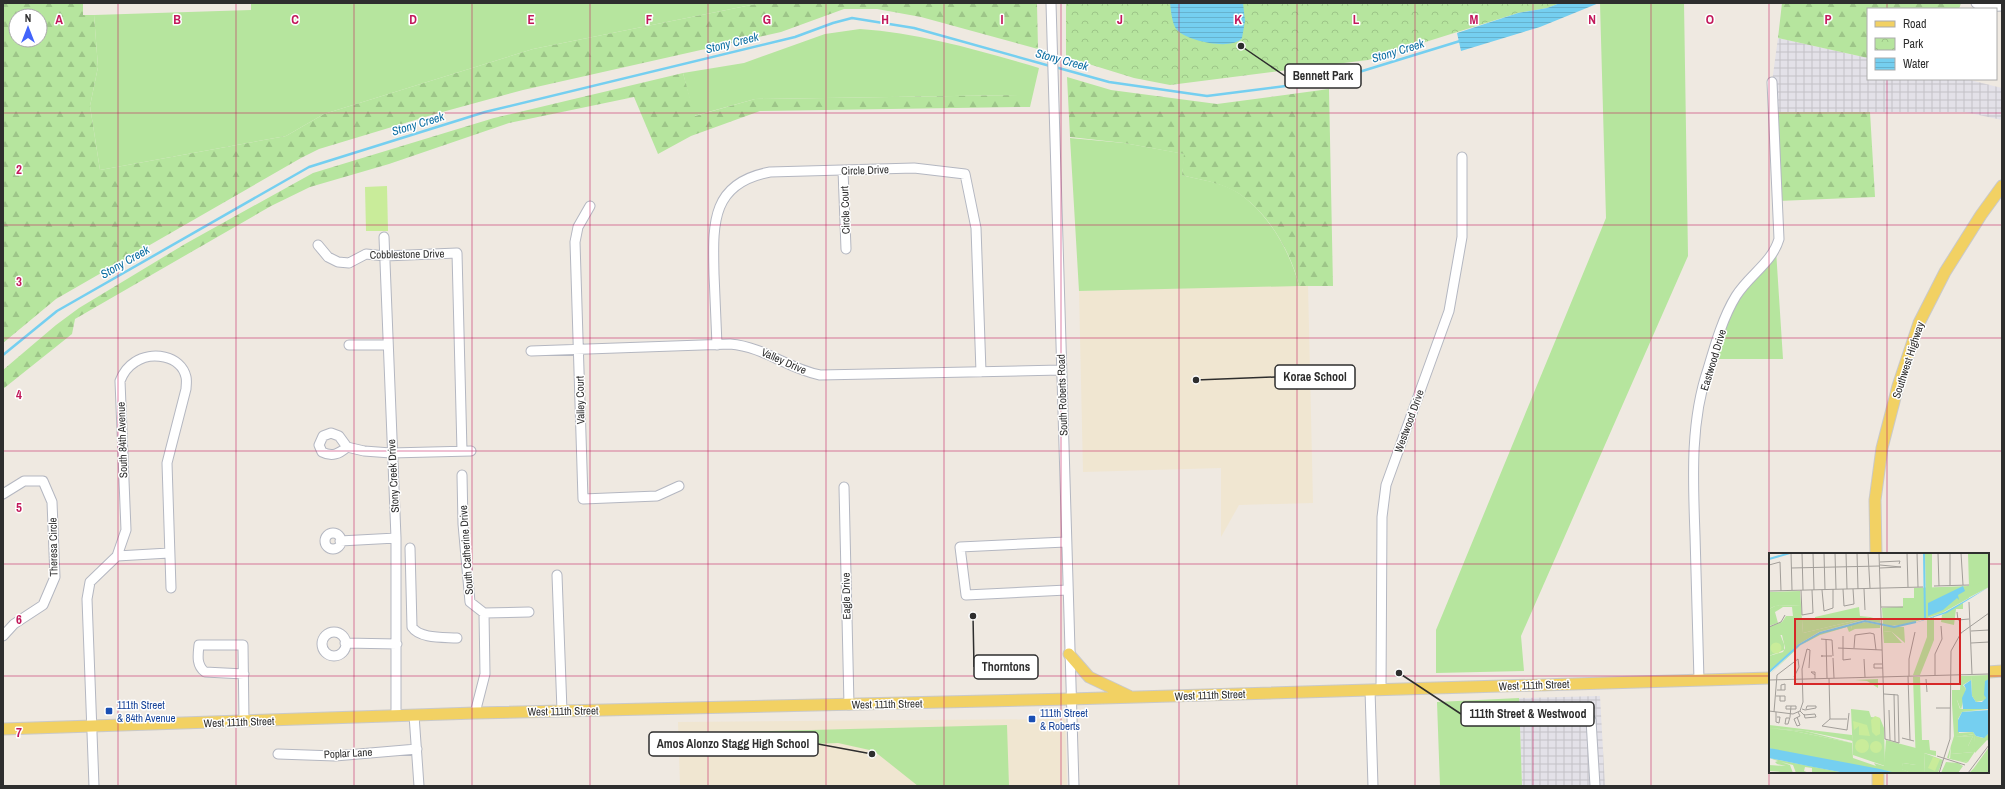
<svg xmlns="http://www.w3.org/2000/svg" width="2005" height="789" font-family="'Archivo Narrow',sans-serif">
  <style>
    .industrial { fill: url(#industrial-grid) }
    .education { fill: #f0e6d1 }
    .grass { fill: #b6e59e }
    .forest { fill: url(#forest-firs); fill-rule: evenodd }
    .park { fill: url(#park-crowns) }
    .pitch { fill: #c9ec9a }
    .water { fill: url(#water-rules) }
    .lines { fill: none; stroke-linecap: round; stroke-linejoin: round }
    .stream { stroke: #75cff0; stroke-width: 2.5 }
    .minor-casing { stroke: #b4b7c1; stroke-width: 11 }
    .major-casing { stroke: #c9c9c9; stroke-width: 13 }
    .minor { stroke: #fff; stroke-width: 9 }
    .major { stroke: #f2d163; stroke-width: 11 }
    .grid { fill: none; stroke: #c2185b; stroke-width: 1; stroke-opacity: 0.55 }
    .transit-dot { fill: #1a4fb4; stroke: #fff; stroke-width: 1.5 }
    .labels { text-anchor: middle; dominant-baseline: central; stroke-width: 3; stroke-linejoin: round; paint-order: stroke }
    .street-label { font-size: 11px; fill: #2e2e2e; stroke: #fff }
    .transit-label { font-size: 11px; fill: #164399; stroke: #fff; text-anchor: start }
    .water-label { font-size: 12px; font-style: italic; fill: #0d6fa3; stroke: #fff }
    .inset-river { fill: none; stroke: #75cff0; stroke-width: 2 }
    .inset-road { fill: none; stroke: #a29e99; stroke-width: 1 }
    .view { fill: #d62828; fill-opacity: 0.15; stroke: #d62828; stroke-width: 2 }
    .inset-edge { fill: none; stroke: #2e2e2e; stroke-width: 2 }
    .grid-label { font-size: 13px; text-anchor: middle; font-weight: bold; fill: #c2185b; stroke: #fff; stroke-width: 3; stroke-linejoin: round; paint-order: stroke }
    .leader { fill: none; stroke: #2e2e2e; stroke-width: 1.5 }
    .callout-dot { fill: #2e2e2e; stroke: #fff; stroke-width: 1.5 }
    .callout { fill: #fff; stroke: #2e2e2e; stroke-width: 1.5 }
    .callout-label { font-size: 12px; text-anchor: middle; font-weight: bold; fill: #2e2e2e }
  </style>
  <defs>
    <pattern id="industrial-grid" width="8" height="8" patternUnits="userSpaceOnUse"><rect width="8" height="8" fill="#e3e1e8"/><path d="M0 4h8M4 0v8" fill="none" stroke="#c3c1c7"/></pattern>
    <pattern id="forest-firs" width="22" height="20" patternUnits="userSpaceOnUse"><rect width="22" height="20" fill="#b6e59e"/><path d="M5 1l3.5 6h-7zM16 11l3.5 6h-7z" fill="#9dc588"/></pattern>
    <pattern id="park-crowns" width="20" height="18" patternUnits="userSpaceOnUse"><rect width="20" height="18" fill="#b6e59e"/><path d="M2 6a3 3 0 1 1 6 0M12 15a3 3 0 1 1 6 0" fill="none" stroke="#9dc588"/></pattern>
    <pattern id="water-rules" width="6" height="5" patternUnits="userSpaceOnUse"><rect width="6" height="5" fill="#75cff0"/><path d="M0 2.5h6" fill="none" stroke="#66b2ce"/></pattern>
  </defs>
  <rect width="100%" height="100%" fill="#efe9e1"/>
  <path class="industrial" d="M1778 38 1868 58V79H1966L2002 88V120L1965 112H1774L1772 82Z
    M1600 696 1605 786H1522L1519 698Z"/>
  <path class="education" d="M1308 285 1313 503 1239 505 1221 537V468L1083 472 1079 291Z
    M1065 719 1067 786H680L678 722Z"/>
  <path class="grass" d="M251 3H761L533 49 324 114 286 136 100 170 90 106 98 67 94 15 251 10Z
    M1600 3H1684L1688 256 1521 636 1524 671 1436 673V630L1606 218Z
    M860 29C921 33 981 51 1039 68L1030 107H1022V95L755 99 694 116 683 73 744 63 825 34Z
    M1070 138 1124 143 1185 154 1182 175C1196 179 1213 181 1227 187 1262 202 1290 249 1299 286L1079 291Z
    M1776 250 1783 359H1711L1729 311Z
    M1519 698 1522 786H1440L1437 702Z
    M1007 725 1009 786H918L874 751 838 743 742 747 736 732Z"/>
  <path class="forest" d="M3 3H83V15H94L98 67 90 106 100 170 286 136 324 114 533 49 761 3H1032L1037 4 1038 49 921 17 877 9H844L781 32 523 90 435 114 319 149 301 158 56 299 3 343ZM16 16H40V40H16Z
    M1782 3H1961L1959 9H1868V58L1778 38Z
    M683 73 695 116 755 99 1023 95 1022 107 760 111 691 136 658 154 634 97 509 123 389 164 310 187 271 206 75 319 72 334 3 389V370L56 325 79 308 185 244 313 173 494 118Z
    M1067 77 1111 90 1217 104 1329 89 1333 286H1299C1291 250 1262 201 1226 187 1212 181 1196 179 1182 175L1184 154 1124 143 1070 137Z
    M1774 112H1870L1875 197 1777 201Z"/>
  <path class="park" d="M1066 3H1560L1547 8 1518 13 1368 60 1170 85 1134 78 1066 57Z"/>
  <path class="pitch" d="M387 186 388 231H366L365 187Z"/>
  <path class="water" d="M1170 3H1243L1245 21 1242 38C1232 51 1187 41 1177 30 1172 24 1171 11 1170 3Z
    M1560 3H1599L1540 27 1461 51 1457 33 1518 13 1547 8Z"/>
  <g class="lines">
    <path class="stream" d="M1055 67 1109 82 1207 96 1333 80 1460 41
      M3 355 57 311 309 167 485 112 795 37 833 23 852 18 914 28 1050 66"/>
    <g class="minor-casing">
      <path id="minor" d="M1051 3 1074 786
        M1976 3 1981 7 2002 6
        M843 170 846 249
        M590 206 578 227 575 242 583 499 657 496 679 486
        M384 237 396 538V716
        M318 245 328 257 338 262 349 263 366 254 385 256 457 253 462 451
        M349 345H388
        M717 345C716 321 715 297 714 274 713 225 710 183 770 172L914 168 965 174 976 228 981 372
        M531 351 730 344C765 347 786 368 820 375L1061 370
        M347 447C339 454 332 457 322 452L319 445 323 436 331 433 339 436 347 447 364 451 391 453 471 451
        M462 475 463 524 470 602 484 613 485 674 475 713
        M844 487 849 705
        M3 494 24 481H43L52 502 55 577 43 605 14 624 3 636
        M325 541a8 8 0 1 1 16 0a8 8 0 1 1-16 0Z
        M340 541 396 538
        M1066 542 960 547 966 595 1067 590
        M410 548 412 627C420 639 444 637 457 638
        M117 556 169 553
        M557 575 562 711
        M484 613 529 612
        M322 644a12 12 0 1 1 24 0a12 12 0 1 1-24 0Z
        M345 643 397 644
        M244 674 205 672C196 665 198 655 199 645H243L244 721
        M1699 680C1698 631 1696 583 1695 535 1693 480 1690 422 1708 369 1715 345 1723 317 1736 296 1749 275 1772 263 1779 239L1772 82
        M1381 689 1382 517 1386 485 1449 311 1462 237V157
        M1370 690 1373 786
        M414 715 419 786
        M1591 720 1595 786
        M278 754 335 756 417 749
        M94 786 87 599 90 582 117 556 126 530 120 381C123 373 127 367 135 362 151 351 181 355 186 377 187 381 186 386 186 389L167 463 171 588"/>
    </g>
    <g class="major-casing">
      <path id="major" d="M1876 554 1875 500 1882 448 1898 386 1919 323 1945 272 1981 215 2002 186
        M1069 654 1089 677 1129 696
        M1988 672 2002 671
        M3 729 475 713 1070 699 1770 678
        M1878 772V786"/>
    </g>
    <use href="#minor" class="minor"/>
    <use href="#major" class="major"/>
  </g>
  <path class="grid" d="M118 3V786M236 3V786M354 3V786M472 3V786M590 3V786M708 3V786M826 3V786M944 3V786M1061 3V786M1179 3V786M1297 3V786M1415 3V786M1533 3V786M1651 3V786M1769 3V786M1887 3V9M1887 79V554M3 113H2002M3 225H2002M3 338H2002M3 451H2002M3 564H1770M1988 564H2002M3 676H1770M1988 676H2002M1887 772V786"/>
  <g class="transit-dot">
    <rect x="105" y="707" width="8" height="8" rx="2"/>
    <rect x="1028" y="715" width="8" height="8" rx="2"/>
  </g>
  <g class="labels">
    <g class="street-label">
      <text transform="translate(865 170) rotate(-2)">Circle Drive</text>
      <text transform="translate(845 210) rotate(-92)">Circle Court</text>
      <text transform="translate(407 254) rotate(-1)">Cobblestone Drive</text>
      <text transform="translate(1713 360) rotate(-73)">Eastwood Drive</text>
      <text transform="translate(1908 360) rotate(-72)">Southwest Highway</text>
      <text transform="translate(784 361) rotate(24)">Valley Drive</text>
      <text transform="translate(1062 395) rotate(-92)">South Roberts Road</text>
      <text transform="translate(580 400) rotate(-91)">Valley Court</text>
      <text transform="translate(1409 421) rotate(-70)">Westwood Drive</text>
      <text transform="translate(122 440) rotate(-92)">South 84th Avenue</text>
      <text transform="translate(393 476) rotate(-93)">Stony Creek Drive</text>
      <text transform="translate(53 547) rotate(-91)">Theresa Circle</text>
      <text transform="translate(466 550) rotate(-94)">South Catherine Drive</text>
      <text transform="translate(846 596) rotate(-91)">Eagle Drive</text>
      <text transform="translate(1534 685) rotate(-2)">West 111th Street</text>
      <text transform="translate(1210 695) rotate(-2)">West 111th Street</text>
      <text transform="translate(887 704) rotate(-1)">West 111th Street</text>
      <text transform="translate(563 711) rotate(-1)">West 111th Street</text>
      <text transform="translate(239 722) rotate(-2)">West 111th Street</text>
      <text transform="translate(348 753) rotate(-3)">Poplar Lane</text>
    </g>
    <g class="transit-label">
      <text x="117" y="705">111th Street<tspan x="117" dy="13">&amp; 84th Avenue</tspan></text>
      <text x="1040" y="713">111th Street<tspan x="1040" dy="13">&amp; Roberts</tspan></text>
    </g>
    <g class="water-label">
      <text transform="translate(732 43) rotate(-14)">Stony Creek</text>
      <text transform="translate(1398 51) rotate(-17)">Stony Creek</text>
      <text transform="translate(1062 60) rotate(15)">Stony Creek</text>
      <text transform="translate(418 124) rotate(-17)">Stony Creek</text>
      <text transform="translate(125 262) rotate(-30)">Stony Creek</text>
    </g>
  </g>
  <g transform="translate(1769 553)">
    <rect width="220" height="220" fill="#efe9e1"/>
    <path d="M156 0H163V63L155 66 113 55 157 52ZM199 0H220V34L200 33ZM31 38 32 52 6 53 0 56V39ZM90 54 91 63 101 64 34 80 33 67H46V64ZM165 64V87L151 122H144L158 84V66ZM97 69 111 72V75L83 76 82 72ZM114 78 123 79 133 90H115ZM11 81 15 91V97L0 103V82ZM220 122V126L216 129 217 147 207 149 203 143 202 123H192ZM144 124H151L153 187H160L161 197 167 198V203L155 200 156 220H142L132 216 134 210 147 212ZM109 126V135L98 128 86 127ZM188 147 191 156H220L193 159 189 166 190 180 204 179 207 183 214 185 220 180V188L218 187 206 200 205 181 187 184 204 183 199 193H205V199L182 201V193L180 205 199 209 197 210 178 205 185 183 183 151ZM0 175 36 178 83 190 25 178ZM177 209 189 210 194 213 189 220H172Z" fill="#b6e59e"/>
    <path d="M220 29V34L199 45 198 33ZM194 50V56H187L185 72 172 69 173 62ZM32 52 34 80 101 64 111 67V70L95 67 50 79 30 91 0 118V103L14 99 16 95 13 82H0V74L13 69 17 63H24L23 54H14L6 59 9 70 0 73V56L6 53ZM82 72 83 76 94 74 110 75H88L80 79 78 74 51 82 32 92 0 122 23 99 32 92 41 86 51 80ZM114 73 135 74 136 90 123 79 114 78ZM192 123H202V127L194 132 197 136 192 157 188 147 187 151H183V137H191ZM0 172 83 182 84 188 36 178 0 175ZM0 175 25 178 83 190 84 205 107 213 105 210 115 213 117 187 147 195V212L134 210 133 216 142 220H127L7 197 0 195ZM205 181 207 197 199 209 181 206 182 193V201L205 199V193H199L204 183 187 184ZM0 205 76 220H43V215L36 214 35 218 40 220H27L24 212 12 209 21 212 24 220 2 218H0V212L17 213 8 211 6 209 9 208Z" fill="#b6e59e"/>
    <path d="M200 33V45L173 60 139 71 122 73 114 71 113 55 134 54V45H145V35ZM82 156 100 158 102 164 111 165 115 175 116 213 84 202ZM220 194V220H200L205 215ZM155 200 174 207 169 220H156Z" fill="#b6e59e"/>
    <path d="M1.5 95a5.5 5.5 0 1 1 11 0a5.5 5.5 0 1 1-11 0ZM106 163 111 165V181L107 183 103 179 102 167ZM84 168 98 172 101 183 90 182V173L85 177ZM86 193a7 7 0 1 1 14 0a7 7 0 1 1-14 0ZM101 194a6 6 0 1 1 12 0a6 6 0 1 1-12 0ZM164 204 171 206 166 218 159 215Z" fill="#c9ec9a"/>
    <path d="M194 33 196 38 189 42 190 47 188 45 174 57 159 63V50ZM220 34 178 60 146 70 176 59ZM220 126V156H194L193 145 197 136 195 132 202 127 203 143 207 149H213L217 145 215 142 216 128ZM220 157V180L215 185 207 183 204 179H189V167L193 159ZM0 195 111 216 127 220H76L39 213 0 205Z" fill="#75cff0"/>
    <path class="inset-river" d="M155 0 156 66M0 6 21 0M0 119 30 92 51 80 96 68 125 74 147 69"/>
    <path class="inset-road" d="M22 0 23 37M33 0 34 37M44 0 45 37M55 0 56 37M66 0 67 36M77 0 78 36M88 0 89 36M99 0 101 35M110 0 116 186 130 190 129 142 115 141M138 0 139 34M148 0 149 34M169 0 170 33M192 0 194 32M111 9 131 8 130 11M0 12 11 9 12 38M111 12 132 14 111 15M22 15 111 13M165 33 200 32M181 33V0M74 36 75 53 85 51 84 36M95 36 96 57M32 37 33 62 44 60 43 37M53 37 55 58 64 55V36M0 38 154 34M200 49 203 121M112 54H134M188 59 189 67 200 66M0 74 12 69 16 62M202 78 220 77M74 83V107L82 106M52 86 63 87 64 103M57 86 58 125M202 90 220 89M69 95 113 97M85 95 86 82 101 80 105 81 107 97M54 103H52H63M64 105 65 125M95 106 96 124M113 111H105V115H114M46 122 42 119H46V126M166 122V101L173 86 172 73M139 123 141 187M140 123V106L146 79M60 125 61 166M157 126 158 139M0 127 220 121M8 137H16V131L12 132V137M125 141 126 189M7 143H16V148H11V143M17 153H27V156H17ZM167 155H181M33 156 36 157 47 155V153H38L37 156M120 157 121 187M0 158 24 161 31 158M31 158 34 149 33 116 38 96 41 97 40 115M31 158 35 162 46 161 47 164 36 165 35 161M5 159 8 122 29 106 30 114 25 124M7 159V169L10 170 11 164H8M28 164 31 172 28 173 25 166 31 163 29 159M20 165H17L16 171H19L21 164 22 153M78 166H61L53 173 78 177 80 160M133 185 145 188M168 203 196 212M170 220 181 186 182 98 192 80 220 60M199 220 220 192"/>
    <path class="view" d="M26 66H191V131H26Z"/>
    <rect width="220" height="220" class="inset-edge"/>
  </g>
  <g class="grid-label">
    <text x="59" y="24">A</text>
    <text x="177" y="24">B</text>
    <text x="295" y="24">C</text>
    <text x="413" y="24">D</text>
    <text x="531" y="24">E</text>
    <text x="649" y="24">F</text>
    <text x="767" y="24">G</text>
    <text x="885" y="24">H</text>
    <text x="1002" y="24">I</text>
    <text x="1120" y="24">J</text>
    <text x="1238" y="24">K</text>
    <text x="1356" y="24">L</text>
    <text x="1474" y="24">M</text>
    <text x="1592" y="24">N</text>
    <text x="1710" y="24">O</text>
    <text x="1828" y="24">P</text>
    <text x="19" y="174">2</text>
    <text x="19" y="286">3</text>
    <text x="19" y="399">4</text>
    <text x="19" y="512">5</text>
    <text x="19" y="624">6</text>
    <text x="19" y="737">7</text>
  </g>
  <path class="leader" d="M1241 46L1285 76M1196 380L1275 377M973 616L974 667M1399 673L1461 714M872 754L818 744"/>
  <g class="callout-dot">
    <circle cx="1241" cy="46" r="4"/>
    <circle cx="1196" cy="380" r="4"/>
    <circle cx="973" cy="616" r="4"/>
    <circle cx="1399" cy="673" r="4"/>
    <circle cx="872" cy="754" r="4"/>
  </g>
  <g class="callout">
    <rect x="1285" y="64" width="76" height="24" rx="4"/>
    <rect x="1275" y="365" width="80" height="24" rx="4"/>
    <rect x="974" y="655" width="64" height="24" rx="4"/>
    <rect x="1461" y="702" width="133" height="24" rx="4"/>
    <rect x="649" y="732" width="169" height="24" rx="4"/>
  </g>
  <g class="callout-label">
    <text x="1323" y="80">Bennett Park</text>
    <text x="1315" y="381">Korae School</text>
    <text x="1006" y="671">Thorntons</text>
    <text x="1528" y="718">111th Street &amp; Westwood</text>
    <text x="733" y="748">Amos Alonzo Stagg High School</text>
  </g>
  <rect width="2005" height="789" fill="none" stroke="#2e2e2e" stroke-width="8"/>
  <rect x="1867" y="8" width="130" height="72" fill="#ffffff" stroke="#ababab"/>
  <rect x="1875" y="21" width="20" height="6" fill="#f2d163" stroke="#ababab"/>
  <text x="1903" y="28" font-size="12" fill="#2e2e2e">Road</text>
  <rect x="1875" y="38" width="20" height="12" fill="url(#park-crowns)" stroke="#ababab"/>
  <text x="1903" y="48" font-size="12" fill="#2e2e2e">Park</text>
  <rect x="1875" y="58" width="20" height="12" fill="url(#water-rules)" stroke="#ababab"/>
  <text x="1903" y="68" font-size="12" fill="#2e2e2e">Water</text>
  <g transform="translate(28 28)"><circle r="19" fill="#ffffff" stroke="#ababab"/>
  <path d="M0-3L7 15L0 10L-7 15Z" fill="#4264fb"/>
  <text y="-6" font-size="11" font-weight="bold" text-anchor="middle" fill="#2e2e2e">N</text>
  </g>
</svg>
